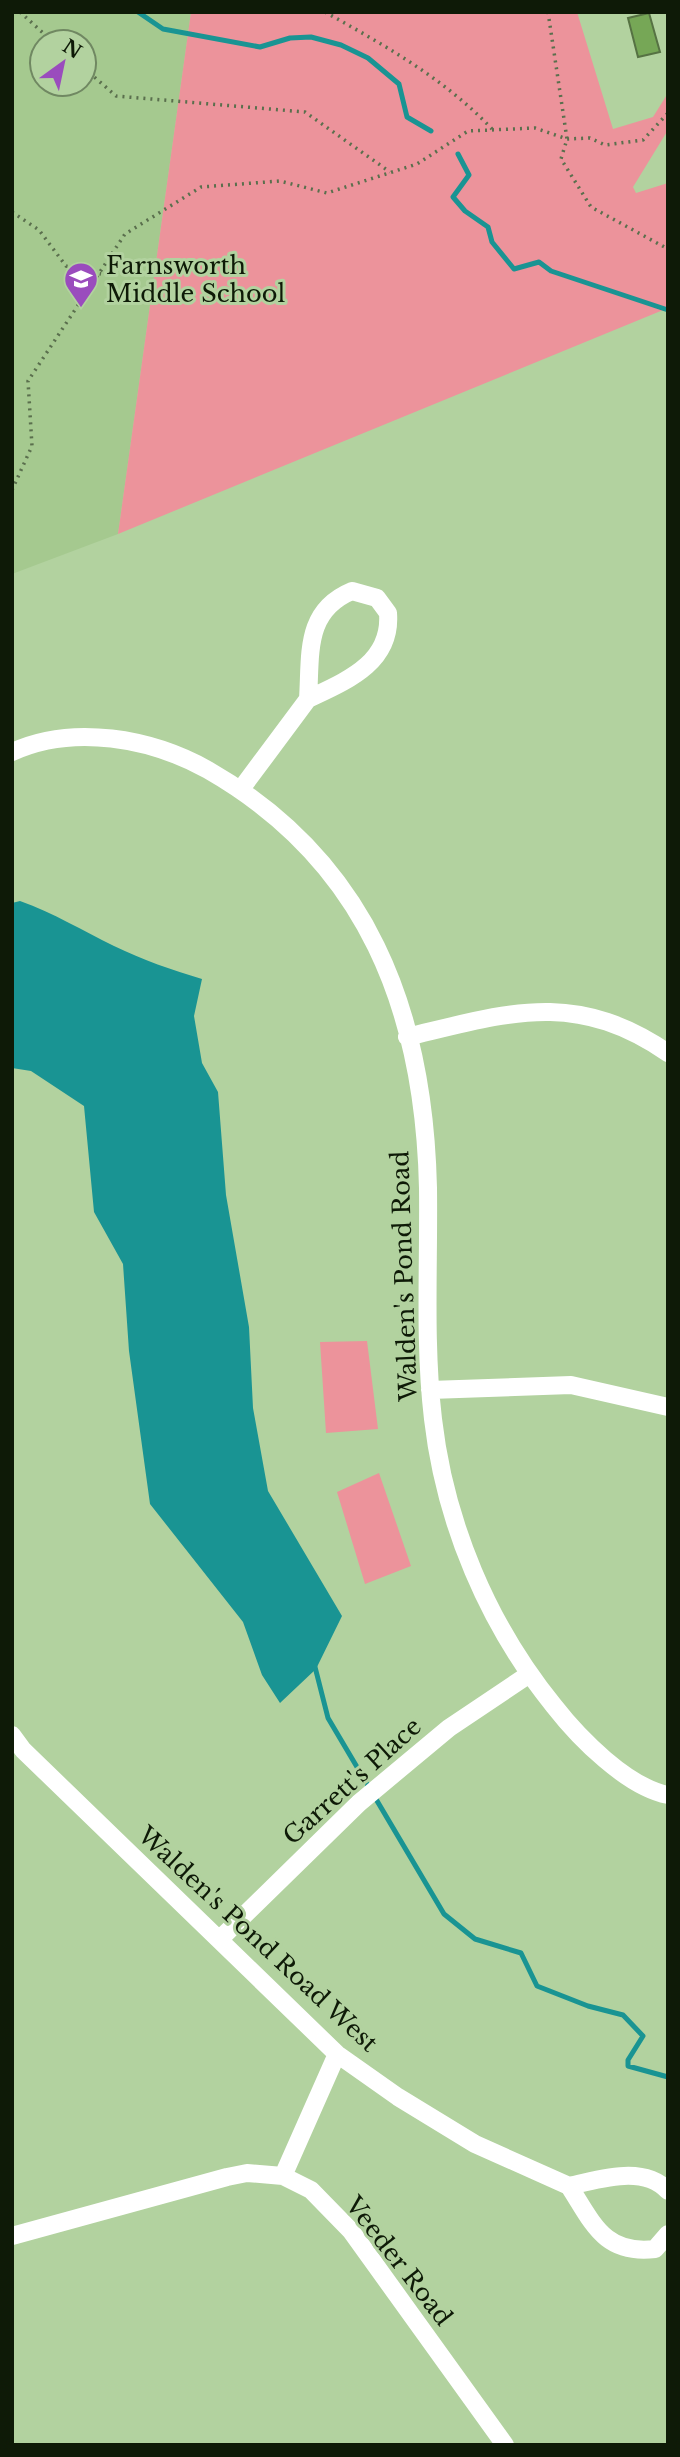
<svg xmlns="http://www.w3.org/2000/svg" width="680" height="2457" font-family="'Libre Baskerville',serif">
  <style>
    .built { fill: #a5c98f; fill-rule: evenodd }
    .green { fill: #ec939b }
    .water { fill: #199493 }
    .lines { fill: none; stroke-linecap: round; stroke-linejoin: round }
    .stream { stroke: #199493; stroke-width: 5 }
    .building { fill: #76a756; stroke: #567243; stroke-width: 2 }
    .path { stroke: #5a6f4d; stroke-width: 3.5; stroke-dasharray: 2 5; stroke-linecap: butt }
    .minor { stroke: #fff; stroke-width: 18 }
    .labels { text-anchor: middle; dominant-baseline: central; stroke-width: 6; stroke-linejoin: round; paint-order: stroke }
    .poi-label { font-size: 24px; fill: #0e1a07; stroke: #b2d29f; text-anchor: start }
    .street-label { font-size: 24px; fill: #0e1a07; stroke: #b2d29f }
  </style>
  <rect width="100%" height="100%" fill="#b2d29f"/>
  <path class="built" d="M12 12H191L118 534 12 574ZM42 42H84V84H42Z"/>
  <path class="green" d="M191 12H577L613 129 653 117 668 93V130L633 187 636 193 668 183V308L118 534Z
    M367 1341 378 1429 326 1433 320 1342Z
    M379 1473 411 1566 365 1584 337 1492Z"/>
  <path class="water" d="M20 901C54 913 83 931 114 946 143 960 172 970 202 979L194 1016 202 1063 218 1092 226 1195 249 1327 253 1408 268 1491 342 1616 316 1669 280 1703 262 1675 243 1622 150 1504 129 1351 123 1264 94 1212 84 1106 31 1071 12 1068V903Z"/>
  <g class="lines">
    <path class="stream" d="M138 12 163 29 260 47 290 38 311 37 341 45 368 58 399 84 407 117 431 131
      M458 154 469 175 453 197 465 211 488 227 492 242 514 269 539 262 551 271 668 310
      M314 1663 328 1718 444 1914 475 1939 521 1953 537 1986 588 2006 623 2015 643 2036 628 2060V2066L668 2077"/>
  </g>
  <path class="building" d="M649 13 660 52 638 57 628 18Z"/>
  <g class="lines">
    <path class="path" d="M20 12 53 42
      M325 12C384 45 445 79 492 129
      M548 12 567 139 561 159 591 207 668 249
      M84 68 116 96 305 112 390 172
      M12 212 39 230 66 266 101 274
      M12 490 32 446 28 381 125 234 201 187 280 181 327 193 417 164 468 131 535 128 567 139 590 138 605 145 643 140 668 113"/>
    <path class="minor" d="M352 591 377 598 388 613C392 663 346 681 308 699 311 654 304 611 352 591Z
      M12 752C73 724 151 738 208 770 367 861 424 1010 428 1188 429 1266 424 1342 433 1419 445 1523 488 1625 554 1706 579 1738 627 1787 668 1795
      M241 789 308 699
      M407 1037C508 1013 574 989 668 1053
      M430 1390 571 1385 668 1407
      M12 1735 23 1750 337 2054 398 2097 475 2144 569 2186
      M220 1939 359 1803 449 1728 528 1675
      M283 2176 337 2054
      M668 2191C643 2164 599 2180 569 2186 593 2223 604 2255 655 2249L668 2234
      M12 2236 227 2177 247 2173 283 2176 311 2190 351 2231 505 2445"/>
  </g>
  <defs>
    <g id="school-pin" transform="scale(1.75)"><path d="M0 17L-7.5 6A9.5 9.5 0 1 1 7.5 6Z" fill="#9a4cbd" stroke="#b2d29f"/><path d="M0-5L7-2L0 1L-7-2ZM-4 1L0 2.5L4 1V4Q0 6-4 4Z" fill="#fff"/></g>
  </defs>
  <g fill-rule="evenodd">
    <use href="#school-pin" x="81" y="279"/>
  </g>
  <g class="labels">
    <g class="poi-label">
      <text x="106" y="265">Farnsworth<tspan x="106" dy="28">Middle School</tspan></text>
    </g>
    <g class="street-label">
      <text transform="translate(404 1276) rotate(-92)">Walden's Pond Road</text>
      <text transform="translate(352 1781) rotate(-42)">Garrett's Place</text>
      <text transform="translate(258 1939) rotate(43)">Walden's Pond Road West</text>
      <text transform="translate(399 2261) rotate(52)">Veeder Road</text>
    </g>
  </g>
  <rect width="680" height="2457" fill="none" stroke="#0e1a07" stroke-width="28"/>
  <g transform="translate(63 63) rotate(33)"><circle r="33" fill="#b2d29f" stroke="#708862" stroke-width="2"/>
  <path d="M0-5L12 26L0 18L-12 26Z" fill="#9a4cbd"/>
  <text y="-10" font-size="19" font-weight="bold" text-anchor="middle" fill="#0e1a07">N</text>
  </g>
</svg>
